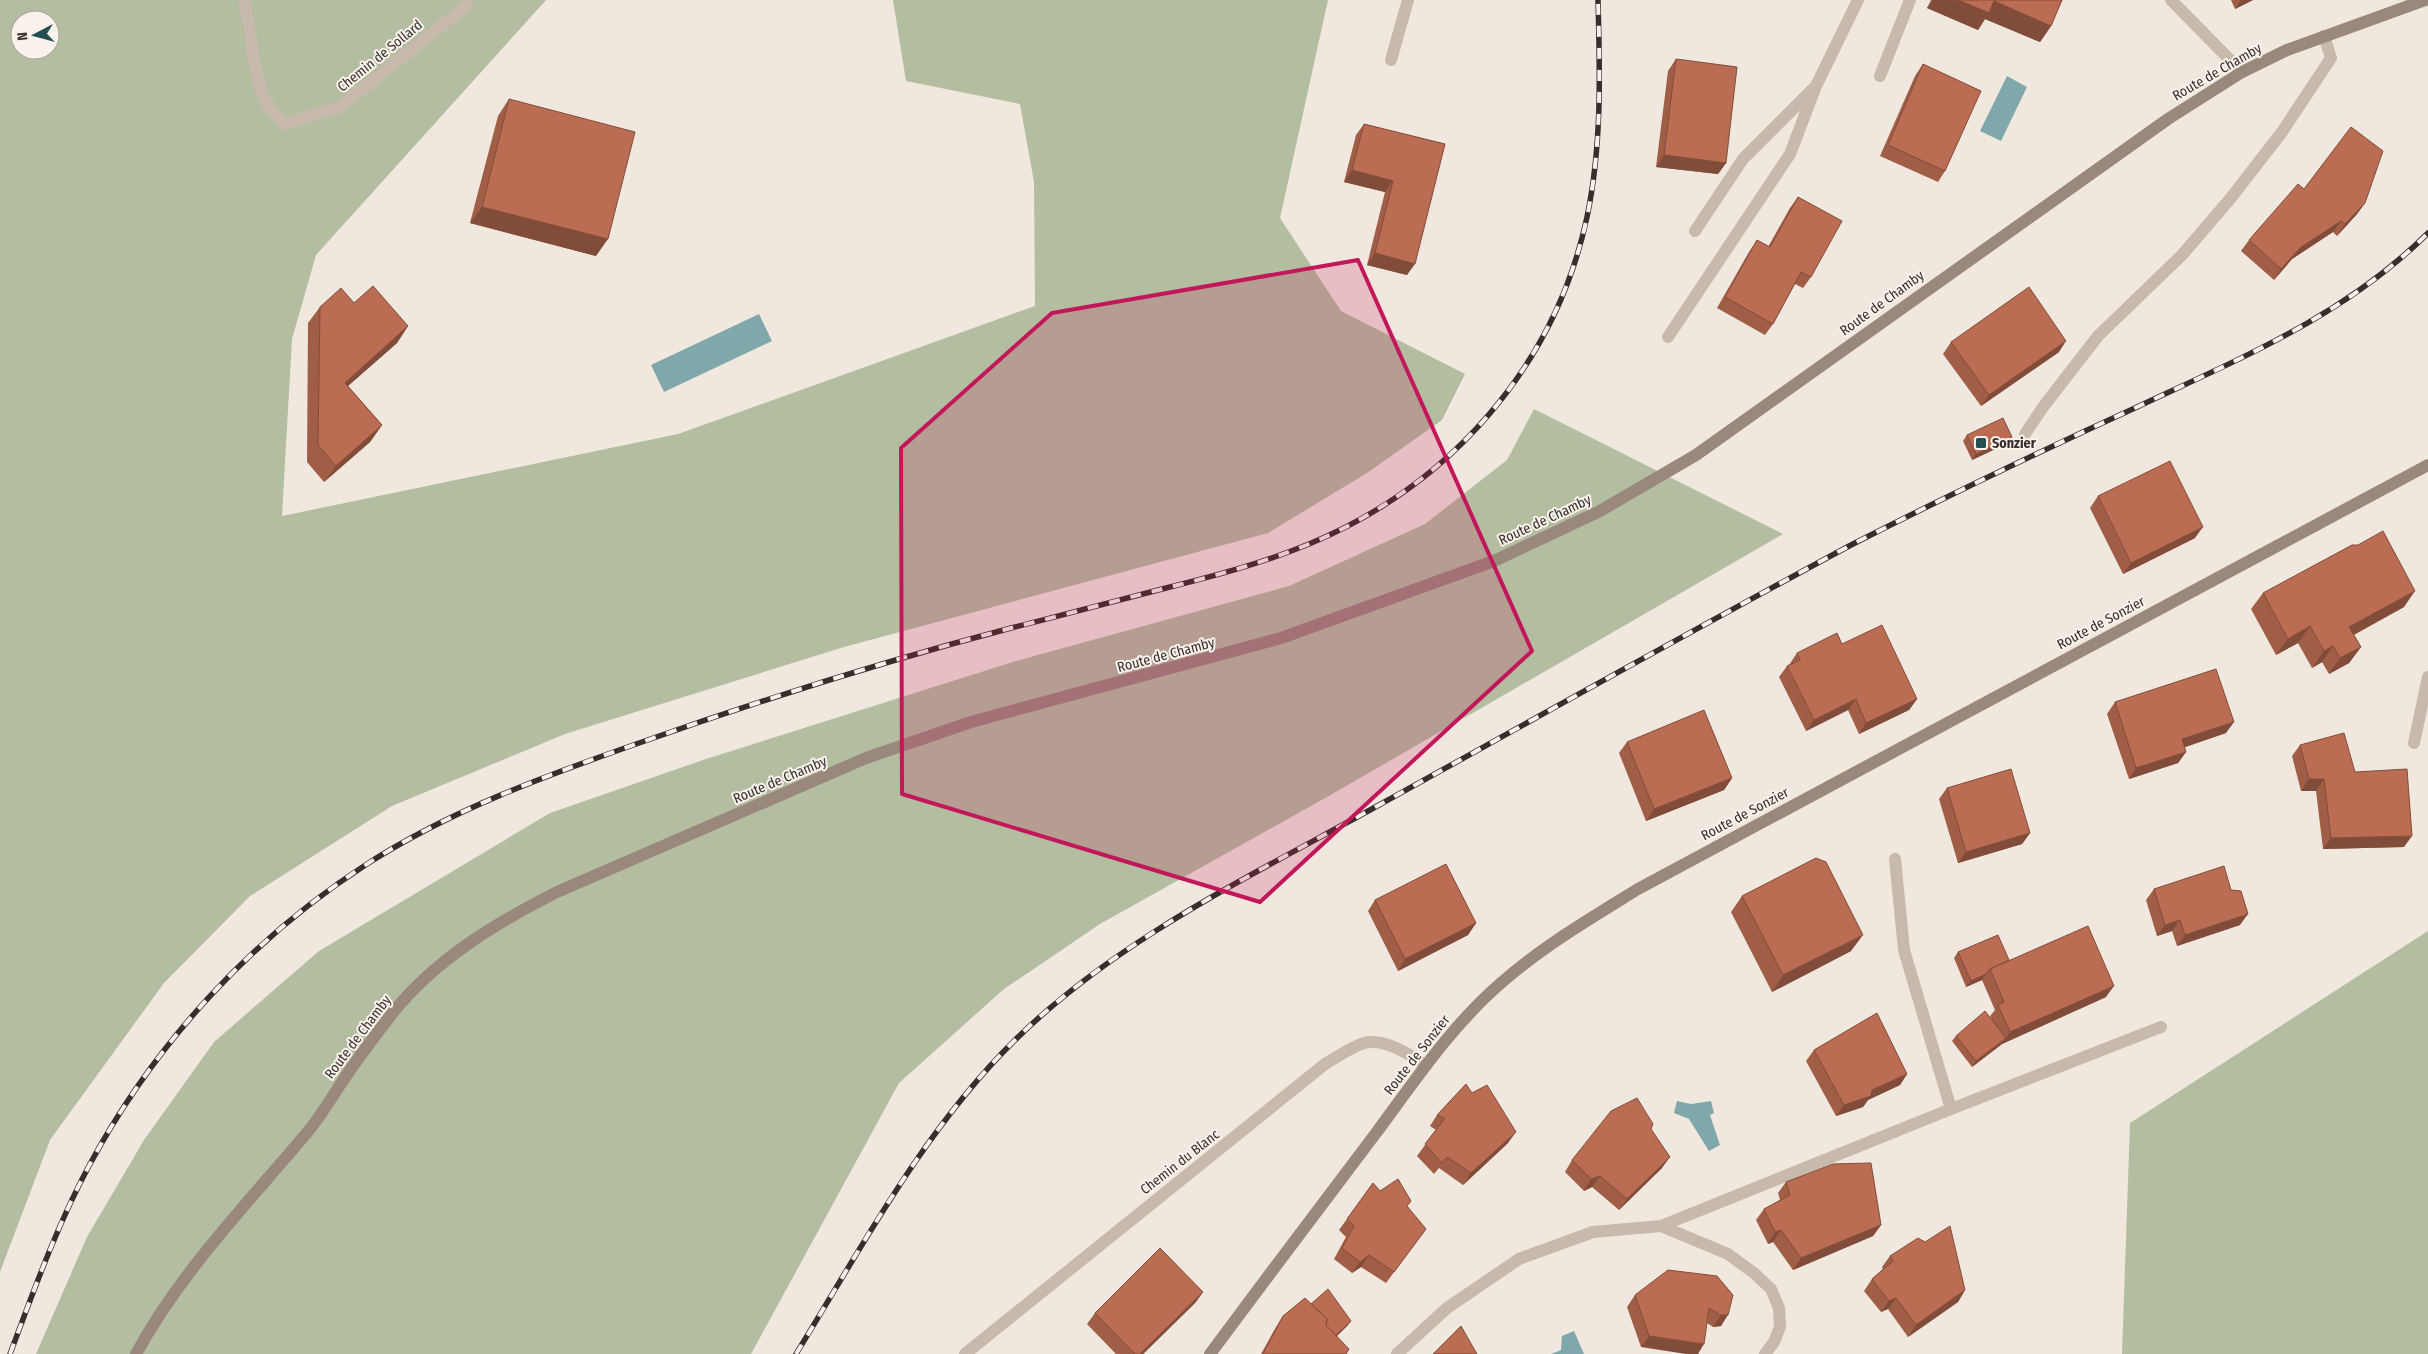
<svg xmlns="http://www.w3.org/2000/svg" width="2428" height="1354" font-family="'Fira Sans Condensed',sans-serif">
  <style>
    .green { fill: #b3bea0; fill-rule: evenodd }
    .water { fill: #80a8ab }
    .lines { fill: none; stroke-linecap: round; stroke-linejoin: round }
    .lane { stroke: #c7b9ab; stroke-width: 12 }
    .street { stroke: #c7b9ab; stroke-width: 12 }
    .secondary { stroke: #9b887d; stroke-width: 12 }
    .rail-casing { stroke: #362e2a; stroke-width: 5.5 }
    .rail { stroke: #f8f2eb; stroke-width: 4; stroke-dasharray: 11; stroke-linecap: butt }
    .wall { fill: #a05e47 }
    .shaded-wall { fill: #824c3a }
    .building { fill: #ba6d53; stroke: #824c3a }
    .marked { fill: #c2185b; fill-opacity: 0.2; stroke: #c2185b; stroke-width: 4; stroke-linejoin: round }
    .poi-dot { fill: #234f53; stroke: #f8f2eb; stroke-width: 2 }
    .labels { text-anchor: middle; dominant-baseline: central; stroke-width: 4; stroke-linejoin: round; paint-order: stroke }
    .street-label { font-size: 14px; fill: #362e2a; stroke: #f8f2eb }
    .poi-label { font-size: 14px; font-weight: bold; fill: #362e2a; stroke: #f8f2eb; text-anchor: start }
  </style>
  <rect width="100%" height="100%" fill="#f0e8de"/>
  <path class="green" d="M0 0H546L316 255 292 339 282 516 678 434 1035 306 1034 182 1020 104 906 81 893 0H1328L1280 218 1341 311 1465 374 1442 420 1367 473 1268 533 844 647 565 734 392 806 250 896 164 983 50 1140 0 1272ZM20 20H50V50H20Z
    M1534 409 1783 534 1327 797 1100 924 1004 989 899 1083 751 1354H36L87 1237 144 1140 214 1042 319 951 550 813 706 759 1016 661 1289 586 1425 524 1507 460Z
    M2428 931V1354H2122L2130 1123Z"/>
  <path class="water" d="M2007 76 2027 87 2001 141 1980 131Z
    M759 314 772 341 664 392 651 365Z
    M1677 1101 1691 1104 1711 1101 1714 1113 1710 1115 1720 1145 1709 1151 1689 1119 1674 1113Z
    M1574 1331 1584 1354H1551L1561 1350 1562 1336Z"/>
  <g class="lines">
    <path class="lane" d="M1391 60 1408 0
      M1880 76 1910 0
      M1695 231 1743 159 1816 86 1858 0
      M1668 337 1790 154 1816 86
      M2025 434 2043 407 2098 336 2182 255 2230 199 2282 132 2331 58 2324 36
      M2414 743 2428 677
      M1895 859 1904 950 1951 1109
      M1661 1226 1951 1109 2161 1027"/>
    <path class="street" d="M244 0C252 29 252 75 265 100 269 108 278 117 284 124L340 107 466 6 468 0
      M2171 0 2242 72
      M965 1354 1325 1064C1337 1057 1351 1047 1364 1043 1384 1038 1411 1055 1426 1066
      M1397 1354 1447 1308 1519 1259 1593 1232 1661 1226 1728 1254 1754 1273 1771 1289 1779 1308 1780 1327 1774 1342 1765 1354"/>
    <path class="secondary" d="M136 1354C180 1273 246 1205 305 1135 319 1119 330 1100 342 1082 357 1059 374 1037 391 1015 434 960 496 923 557 892L866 758 971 722 1281 638 1494 561 1600 511 1696 455 2168 119 2242 72 2287 50 2425 0
      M1210 1354C1265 1280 1320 1207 1376 1133 1414 1082 1452 1025 1501 983 1543 946 1591 918 1638 889L2428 465"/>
    <g class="rail-casing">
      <path id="rail" d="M10 1354C34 1290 57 1225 90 1164 155 1043 252 938 367 864 451 810 545 776 639 743 761 700 885 661 1011 628 1063 615 1115 601 1166 588 1214 576 1263 563 1309 544 1449 486 1555 367 1587 217 1602 146 1600 72 1598 0
        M796 1354C862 1247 923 1131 1014 1041 1117 939 1253 875 1379 805 1536 718 1693 630 1851 545 1945 497 2041 451 2137 407 2241 358 2346 315 2428 233"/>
    </g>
    <use href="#rail" class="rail"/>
  </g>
  <path class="wall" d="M1931 0H2062L2051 26 2040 42 1985 19 1978 30 1927 8Z
    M2231 0H2253L2235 9Z
    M1676 59 1726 163 1718 174 1656 167 1668 71Z
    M1923 64 1945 171 1938 182 1880 156 1915 76Z
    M509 99 596 256 470 223 498 116Z
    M1364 124 1445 144 1407 275 1367 265 1385 192 1344 182 1356 135Z
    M2304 189 2365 203 2357 214 2337 236 2333 232 2292 259 2274 280 2241 251 2249 240Z
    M1798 197 1811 277 1803 288 1795 284 1773 324 1765 335 1717 308 1749 252 1757 240 1768 247 1790 208Z
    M354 303 408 326 397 343 348 386 382 425 370 442 324 482 307 462 308 323 320 307Z
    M1951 342 2059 352 1981 406 1943 354Z
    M1967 435 2008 443 1972 460 1963 441Z
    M2098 496 2195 538 2123 574 2090 508Z
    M2263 593 2404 607 2354 635 2361 647 2349 663 2329 674 2322 662 2312 668 2298 643 2276 655 2251 609Z
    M1842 644 1917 699 1909 710 1859 734 1848 710 1806 731 1779 677 1787 666 1789 665 1797 653Z
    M2115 702 2226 733 2184 747 2186 752 2178 763 2129 779 2107 714Z
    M1627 742 1732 778 1724 790 1646 821 1619 753Z
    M2300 745 2355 772 2404 847 2323 849 2316 791H2301L2292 756Z
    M1947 788 2030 833 2022 844 1958 863 1939 799Z
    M2154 889 2240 925 2177 946 2172 931 2157 936 2146 900Z
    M1742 896 1851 951 1772 992 1731 912Z
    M1375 900 1476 923 1468 935 1398 971 1368 911Z
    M1958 952 2009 960 2106 997 2002 1044 1972 1067 1952 1041 1956 1036 1991 1018 1990 1016 1995 1010 1982 980 1966 987 1954 958Z
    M1814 1050 1907 1074 1900 1085 1868 1100 1863 1107 1836 1116 1806 1061Z
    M1437 1115 1508 1143 1463 1185 1439 1168 1434 1174 1417 1156 1436 1130 1430 1126Z
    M1651 1129 1662 1168 1619 1210 1592 1187 1584 1191 1565 1172 1572 1160Z
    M1786 1182 1881 1225 1873 1236 1793 1270 1773 1242 1768 1244 1756 1220 1764 1209 1780 1200 1778 1193Z
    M1373 1183 1380 1191 1407 1207 1426 1229 1386 1283 1361 1267 1352 1273 1334 1259 1346 1237 1339 1230Z
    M1890 1256 1965 1290 1958 1302 1908 1337 1888 1309 1881 1312 1864 1291 1872 1279 1883 1269 1882 1267Z
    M1203 1292 1195 1303 1143 1354H1116L1087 1324 1095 1313Z
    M1635 1295H1733L1721 1326 1713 1327 1707 1323 1641 1347 1627 1307Z
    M1311 1304 1351 1321 1347 1326 1337 1336 1346 1354H1261L1276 1327 1283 1316Z"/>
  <path class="shaded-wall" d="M1933 0 1994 1 2051 26 2040 42 1985 19 1978 30 1927 8Z
    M2241 0H2253L2235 9Z
    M1664 155 1726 163 1718 174 1656 167Z
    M1352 170 1393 181 1385 192 1344 182Z
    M2365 203 2357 214 2337 236 2345 224Z
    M482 207 608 239 596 256 470 223Z
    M2341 221 2333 232 2292 259 2274 280 2281 269 2300 248Z
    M1375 253 1415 264 1407 275 1367 265Z
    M408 326 397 343 333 399 345 383Z
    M2066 341 2059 352 1981 406 1989 395Z
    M382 425 370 442 324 482 336 466Z
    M2012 437 2008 443 1972 460 1976 454Z
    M2203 527 2195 538 2123 574 2131 563Z
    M2415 591 2404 607 2338 643 2349 627Z
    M2310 626 2298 643 2276 655 2288 639Z
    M2333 646 2322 662 2312 668 2324 651Z
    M2361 647 2349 663 2329 674 2340 658Z
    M1856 699 1848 710 1806 731 1814 720Z
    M1917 699 1909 710 1859 734 1866 723Z
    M2234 722 2226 733 2174 751 2182 739Z
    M2186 752 2178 763 2129 779 2136 768Z
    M1732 778 1724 790 1646 821 1654 809Z
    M2309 779H2324L2316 791H2301Z
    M2030 833 2022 844 1958 863 1966 852Z
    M2412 836 2404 847 2323 849 2331 838Z
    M2248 914 2240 925 2177 946 2185 935Z
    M2180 920 2172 931 2157 936 2165 925Z
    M1476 923 1468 935 1398 971 1405 959Z
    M1863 935 1851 951 1772 992 1783 975Z
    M1986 974 1982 980 1966 987 1971 981Z
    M2114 986 2106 997 2002 1044 2010 1032Z
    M2006 1038 2002 1044 1972 1067 1976 1061Z
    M1907 1074 1900 1085 1868 1100 1863 1107 1836 1116 1844 1105Z
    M1516 1132 1508 1143 1463 1185 1471 1173Z
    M1670 1157 1662 1168 1619 1210 1627 1199Z
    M1600 1176 1592 1187 1584 1191 1591 1179Z
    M1881 1225 1873 1236 1793 1270 1801 1258Z
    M1781 1230 1773 1242 1768 1244 1775 1232Z
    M1369 1255 1361 1267 1352 1273 1360 1262Z
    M1965 1290 1958 1302 1908 1337 1916 1325Z
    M1203 1292 1195 1303 1143 1354H1140Z
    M1896 1298 1888 1309 1881 1312 1889 1301Z
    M1721 1315H1728L1721 1326 1713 1327Z
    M1351 1321 1347 1326 1327 1345 1331 1340Z
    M1649 1336 1704 1344 1698 1354H1686L1641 1347Z"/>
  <path class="building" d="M1958 0H2062L2051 26 1994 1 1989 13Z
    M1676 59 1737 67 1726 163 1664 155Z
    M1923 64 1981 91 1945 171 1888 145Z
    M509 99 635 132 608 239 482 207Z
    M1364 124 1445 144 1415 264 1375 253 1393 181 1352 170Z
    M2351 127 2383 151 2365 203 2345 224 2341 221 2300 248 2281 269 2249 240 2298 184 2304 189Z
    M1798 197 1842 221 1811 277 1801 272 1773 324 1725 297 1757 240 1770 247Z
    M373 286 408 326 345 383 382 425 336 466 318 445 320 307 341 288 354 303Z
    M2029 287 2066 341 1989 395 1951 342Z
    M2003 418 2012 437 1976 454 1967 435Z
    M2170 461 2203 527 2131 563 2098 496Z
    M2383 531 2415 591 2349 627 2361 647 2340 658 2333 646 2324 651 2310 626 2288 639 2263 593 2352 545H2358Z
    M1882 625 1917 699 1866 723 1856 699 1814 720 1787 666 1800 660 1797 653 1837 633 1842 644Z
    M2216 669 2234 722 2182 739 2186 752 2136 768 2115 702Z
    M1704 710 1732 778 1654 809 1627 742Z
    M2344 733 2355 772 2407 769 2412 836 2331 838 2324 779H2309L2300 745Z
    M2011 769 2030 833 1966 852 1947 788Z
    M1816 858 1826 862 1863 935 1783 975 1742 896Z
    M1446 864 1476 923 1405 959 1375 900Z
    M2224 866 2231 890 2241 891 2248 914 2185 935 2180 920 2165 925 2154 889Z
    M2088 926 2114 986 2010 1032 1998 1005 2004 1002 1990 969Z
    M1998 935 2009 960 1990 969 1986 974 1971 981 1958 952Z
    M1985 1011 2006 1038 1976 1061 1956 1036Z
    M1877 1013 1907 1074 1872 1090 1871 1096 1844 1105 1814 1050Z
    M1466 1084 1472 1093 1487 1085 1516 1132 1471 1173 1447 1157 1442 1163 1425 1144 1445 1118 1437 1115Z
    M1637 1098 1653 1124 1651 1129 1670 1157 1627 1199 1600 1176 1591 1179 1572 1160 1611 1111Z
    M1871 1163 1881 1225 1801 1258 1781 1230 1775 1232 1764 1209 1790 1195 1786 1182 1833 1164Z
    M1398 1179 1411 1201 1407 1206 1426 1229 1394 1272 1369 1255 1360 1262 1342 1248 1354 1226 1347 1219 1373 1183 1380 1191Z
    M1950 1226 1965 1290 1916 1325 1896 1298 1889 1301 1872 1279 1893 1261 1890 1256 1918 1238 1925 1242Z
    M1160 1248 1203 1292 1140 1354H1135L1095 1313Z
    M1668 1270 1717 1276 1733 1295 1728 1315H1721L1709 1308 1704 1344 1649 1336 1635 1295Z
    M1328 1289 1351 1321 1336 1335 1326 1325 1327 1319 1311 1304Z
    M1305 1298 1327 1319 1326 1325 1349 1349 1346 1354H1263L1283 1316Z
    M1461 1326 1477 1354H1433Z"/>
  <path class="marked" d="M1358 260 1532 651 1260 902 902 794 901 448 1052 313Z"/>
  <rect class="poi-dot" x="1975" y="437" width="12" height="12" rx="2.5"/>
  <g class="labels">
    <g class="street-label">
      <text transform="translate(380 56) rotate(-39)">Chemin de Sollard</text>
      <text transform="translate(2217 72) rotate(-30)">Route de Chamby</text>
      <text transform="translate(1882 303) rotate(-36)">Route de Chamby</text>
      <text transform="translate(1545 520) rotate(-25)">Route de Chamby</text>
      <text transform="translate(2101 623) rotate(-28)">Route de Sonzier</text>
      <text transform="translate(1166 655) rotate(-15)">Route de Chamby</text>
      <text transform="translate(780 780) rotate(-23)">Route de Chamby</text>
      <text transform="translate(1745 814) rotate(-28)">Route de Sonzier</text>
      <text transform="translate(358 1037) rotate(-53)">Route de Chamby</text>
      <text transform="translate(1417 1055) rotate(-52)">Route de Sonzier</text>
      <text transform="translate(1180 1162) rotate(-38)">Chemin du Blanc</text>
    </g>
    <g class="poi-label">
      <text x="1992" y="443">Sonzier</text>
    </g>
  </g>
  <g transform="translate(35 35) rotate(264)"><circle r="24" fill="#f8f2eb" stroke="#aaa49e"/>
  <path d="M0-4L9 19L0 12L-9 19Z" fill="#234f53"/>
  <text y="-8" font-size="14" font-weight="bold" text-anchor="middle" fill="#362e2a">N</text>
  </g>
</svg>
